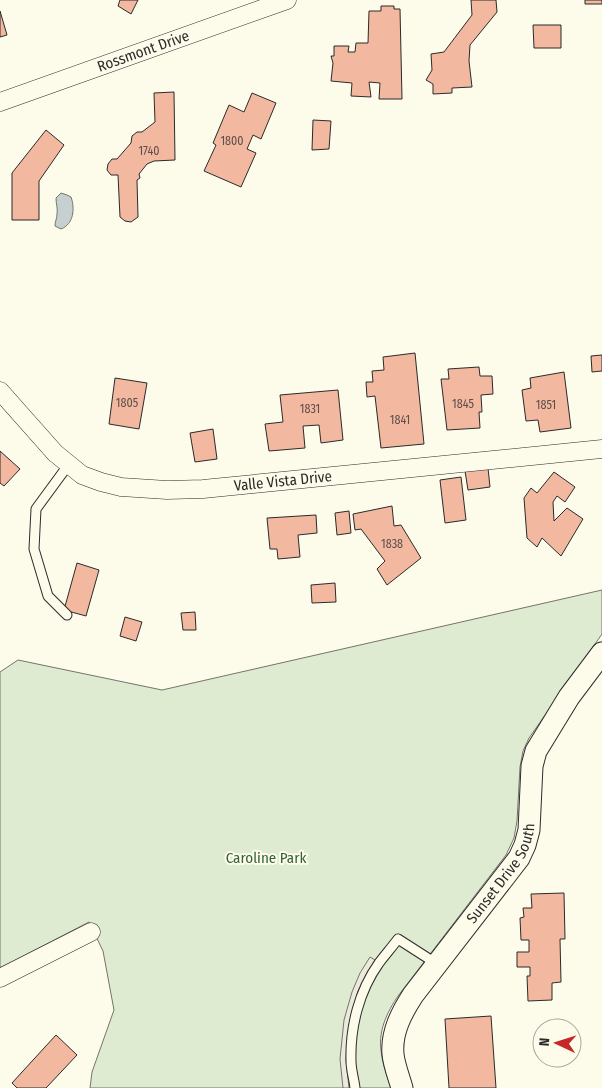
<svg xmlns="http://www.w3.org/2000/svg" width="602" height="1088" font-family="'Fira Sans Condensed',sans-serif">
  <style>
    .green { fill: #deebd1; stroke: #74746e }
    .parking { fill: #eceadb; stroke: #74746e }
    .water { fill: #c7d0d0; stroke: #74746e }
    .building { fill: #f2b8a0; stroke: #2b2b2b }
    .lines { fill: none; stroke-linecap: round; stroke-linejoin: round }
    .service-casing { stroke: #2b2b2b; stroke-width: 11 }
    .minor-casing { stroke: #2b2b2b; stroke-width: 19 }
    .tertiary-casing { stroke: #2b2b2b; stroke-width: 23 }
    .service { stroke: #fdfbea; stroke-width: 9 }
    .minor { stroke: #fdfbea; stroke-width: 18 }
    .tertiary { stroke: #fdfbea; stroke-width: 21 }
    .labels { text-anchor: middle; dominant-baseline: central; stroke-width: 4; stroke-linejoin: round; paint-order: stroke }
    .number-label { font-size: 12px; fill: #5d4e48 }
    .street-label { font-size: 15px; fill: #2b2b2b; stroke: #fdfbea }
    .park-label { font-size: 15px; fill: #34623c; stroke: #fdfbea }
  </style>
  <rect width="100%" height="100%" fill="#fdfbea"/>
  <path class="green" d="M602 590V634L529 738 523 751 520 767 517 821 514 838 506 855 401 992C389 1008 378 1029 381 1050 382 1063 387 1076 391 1088H90L92 1072 114 1010 103 951 89 922 0 968V672L18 660 162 690Z"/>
  <path class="parking" d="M370 957 375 960 358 991 349 1025 347 1042 346 1060 349 1088H343L340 1059 344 1020 352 992 360 973Z"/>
  <path class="water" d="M61 193 67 195 71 197C75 208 74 224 61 229L55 226C55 221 57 219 57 214 58 209 56 204 56 198Z"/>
  <path class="building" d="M120 0H138L131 14 118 6Z
    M471 0H496L497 12 470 45 469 61 472 87 452 88V93L433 94V84L426 80 432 70 431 54 444 52 472 15Z
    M585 0H602V4H585Z
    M381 6H394V9H400L402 99H379L380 83 369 82 371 97 351 96 352 83 331 81 333 63 331 56H334V46H349L348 52H355L356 43H368L369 11H381Z
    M0 11 7 35 0 37Z
    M533 25H561V48H534Z
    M174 92 175 160 154 161 147 164 139 174 140 178 137 180 138 217 131 222 125 221 120 217 118 175H111L107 170 108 164 112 159H117L131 143 132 136 137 132H142L155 122 154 93Z
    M252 93 276 103 261 139 253 135 247 149 256 153 241 187 204 171 216 145 213 143 229 105 244 112Z
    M313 120 331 121 329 149 312 150Z
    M46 130 64 145 39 181V220H12V173Z
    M415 353 424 444 381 448 375 396 367 397 366 382H373L372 371 384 370 383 357Z
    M602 355V371L592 372 591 356Z
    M479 367 480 376H492L493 394 481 395 482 412H479L480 428 447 430 441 379H449L448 369Z
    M564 372 571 428 540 432 538 420 526 421 522 390 531 388 530 378Z
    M115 378 147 383 139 429 109 424Z
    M338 390 343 440 321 443 319 425 303 426 305 448 269 451 265 424 283 422 280 395Z
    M213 429 217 459 195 462 190 433Z
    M0 451 20 469 4 486 0 483Z
    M488 468 490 487 468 490 465 471Z
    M554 472 575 487 565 502 557 496 553 502 554 521 567 508 583 519 561 556 542 538 537 547 527 538 524 498 531 488 537 493Z
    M461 477 466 520 445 523 440 480Z
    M392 506 394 526 401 525 421 558 387 585 377 569 385 561 361 529 355 530 353 514Z
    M349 511 351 533 337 535 335 513Z
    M316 515 317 533 298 535 300 557 278 559 277 549H270L267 518Z
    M77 563 99 570 86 616 64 610Z
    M335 583 336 602 312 603 311 585Z
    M195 612 196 630H183L181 613Z
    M125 617 142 622 136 641 120 636Z
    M564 893 565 939H560L561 982 552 983V1000L528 1001 527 976H530V967H517V952H529V940H521L520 918 524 917 523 908H532L531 894Z
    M491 1016 496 1088H449L445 1019Z
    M56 1035 77 1055 46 1088H17L12 1083Z"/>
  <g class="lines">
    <g class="service-casing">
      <path id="service" d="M67 615 48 596 34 549 36 509 69 464
        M355 1088C354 1079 351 1070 351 1061 350 1027 359 991 379 963 385 955 392 947 398 939L437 964"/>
    </g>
    <g class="minor-casing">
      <g id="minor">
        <path id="s1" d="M0 102 287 0"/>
        <path id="s2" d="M0 391 55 453 82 475 101 482 121 487 167 490 203 489 602 449"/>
        <path d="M0 978 91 932"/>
      </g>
    </g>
    <g class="tertiary-casing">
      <g id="tertiary">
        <path id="s3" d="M402 1088C399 1077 394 1065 393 1054 391 1032 402 1012 413 995L519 858 525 845 529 830 532 766 536 751 569 697 602 653"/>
      </g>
    </g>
    <use href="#service" class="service"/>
    <use href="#minor" class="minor"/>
    <use href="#tertiary" class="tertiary"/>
  </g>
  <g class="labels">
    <g class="number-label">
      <text x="232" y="141">1800</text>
      <text x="149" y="151">1740</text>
      <text x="127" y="403">1805</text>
      <text x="463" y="404">1845</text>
      <text x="546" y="405">1851</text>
      <text x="310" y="409">1831</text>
      <text x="400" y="420">1841</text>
      <text x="392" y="544">1838</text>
    </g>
    <g class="street-label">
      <text stroke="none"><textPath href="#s1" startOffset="152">Rossmont Drive</textPath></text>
      <text stroke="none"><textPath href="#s2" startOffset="321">Valle Vista Drive</textPath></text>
      <text stroke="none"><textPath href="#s3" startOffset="250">Sunset Drive South</textPath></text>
    </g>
    <g class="park-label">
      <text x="266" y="858">Caroline Park</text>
    </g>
  </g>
  <g transform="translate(557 1043) rotate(274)"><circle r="24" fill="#fdfbea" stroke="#a9a89e"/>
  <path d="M0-4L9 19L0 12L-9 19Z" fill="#c62828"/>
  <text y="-8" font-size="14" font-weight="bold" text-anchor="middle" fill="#2b2b2b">N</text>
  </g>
</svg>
